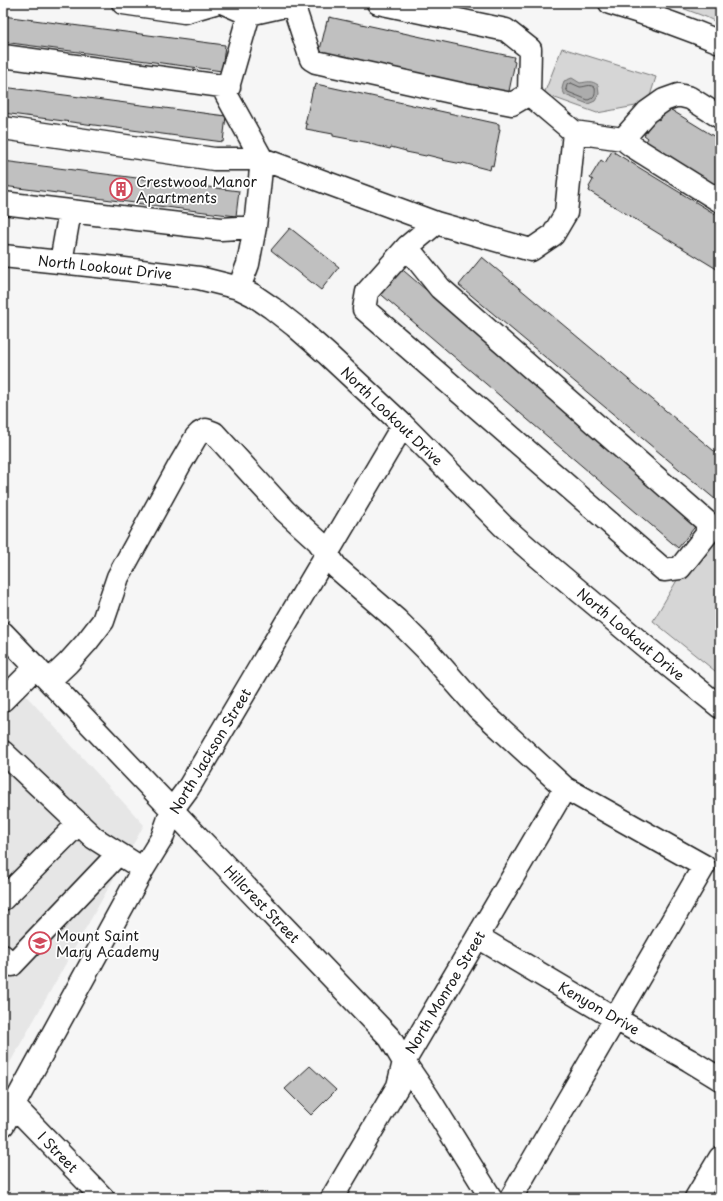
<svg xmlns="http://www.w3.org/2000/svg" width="723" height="1201" font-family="'Playpen Sans',sans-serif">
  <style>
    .built { fill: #e6e6e6 }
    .green { fill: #d6d6d6; stroke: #797979 }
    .water { fill: #acacac; stroke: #727272 }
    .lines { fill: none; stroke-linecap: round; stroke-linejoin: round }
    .shore { stroke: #565656; stroke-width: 1 }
    .building { fill: #c0c0c0; stroke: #1c1c1c }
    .minor-casing { stroke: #1c1c1c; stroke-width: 25 }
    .minor { stroke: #fff; stroke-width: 22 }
    .labels { text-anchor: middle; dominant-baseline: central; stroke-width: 3.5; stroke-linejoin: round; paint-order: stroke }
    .poi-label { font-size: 14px; fill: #1c1c1c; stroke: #fff; text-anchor: start }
    .street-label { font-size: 14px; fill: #1c1c1c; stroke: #fff }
  </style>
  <rect width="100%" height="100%" fill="#f6f6f6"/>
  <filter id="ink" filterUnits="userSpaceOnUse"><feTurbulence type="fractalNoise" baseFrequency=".025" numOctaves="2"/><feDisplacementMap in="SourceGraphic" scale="8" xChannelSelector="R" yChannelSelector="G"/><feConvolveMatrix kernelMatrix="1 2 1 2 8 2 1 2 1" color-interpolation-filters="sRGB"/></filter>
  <g filter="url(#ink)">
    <path class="built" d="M3 673 31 701 144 825 3 1075Z"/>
    <path class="green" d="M669 3H720V24L706 17Z
      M562 48 656 77 649 99 641 105 597 113 544 94Z
      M720 507V675L653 621Z"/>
    <path class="water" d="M572 78 580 83C588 82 591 80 598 85L599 94 595 101 588 104 565 95 562 89 564 81Z"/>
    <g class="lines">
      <path class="shore" d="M571 83 580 87C586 87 590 83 595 88 596 94 594 98 588 100L568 92 566 89 567 85Z"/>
    </g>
    <path class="building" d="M3 16 225 45 222 71 3 42Z
      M329 17 514 57 513 61 515 62 508 96 319 54 327 21 328 22Z
      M316 84 499 124V129H500L493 166 491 165 490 170 463 163 462 164 442 160 443 159 427 155 426 156 406 152V151L391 147 390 149 370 144V143L333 136V134L306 129 307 124H305L313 88H315Z
      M3 87 226 116 223 142 3 113Z
      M668 108 720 140V196L644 145 648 138 644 135 655 117 659 120 664 112Z
      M612 151 720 217V271L589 191 590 188 589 187 593 180 590 178 601 160 605 163Z
      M3 161 239 191 236 216 3 186Z
      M290 228 339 267 321 290 271 250Z
      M482 257 720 456V495L716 500 459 285Z
      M397 265 698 523 678 548 376 290Z
      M310 1066 336 1090 311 1115 285 1089Z"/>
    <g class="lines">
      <g class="minor-casing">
        <path id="minor" d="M123 3 184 12 215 3
          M224 3 249 14 226 94 262 159 436 223 531 250 553 235 566 213 574 132 529 94 530 49 506 30 378 3
          M610 3C647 14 684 27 720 42
          M293 4 311 59 316 62 465 95 512 104 529 94
          M249 14 298 3
          M3 56 229 87
          M3 128 214 159H262L255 227 248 264 239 288
          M574 132 623 139 632 146 720 201
          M623 139 647 112 664 100 678 95 690 98 720 117
          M3 203 221 229 255 227
          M407 247 440 288 707 522V534L680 568 664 570 364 309 367 292 407 247 436 223
          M3 256 116 268 199 278 239 288 253 295 272 308 295 326 327 354 403 425 503 526 529 549 647 648 720 707
          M61 262 70 211
          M3 633 390 1038 404 1062 428 1097 491 1198
          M49 681 68 663 86 643 103 621 118 577 179 466 196 437 200 433 206 430 214 433 285 511 318 541 337 568 397 620 426 649 478 708 565 788 704 866 511 1198
          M3 700 36 667
          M3 752 94 838 143 869
          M3 899 79 823
          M478 937 616 1019 689 1060 720 1079
          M3 956 12 965 118 854
          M14 1106 103 1198
          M3 1125 143 869 162 838 172 810 189 787 403 425
          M332 1198 398 1086 404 1062 565 788
          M696 1198 720 1158"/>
      </g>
      <use href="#minor" class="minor"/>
    </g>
  </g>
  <defs>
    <g id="building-ring" transform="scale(1.15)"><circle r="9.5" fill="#fff" stroke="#d1495b" stroke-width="1.5"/><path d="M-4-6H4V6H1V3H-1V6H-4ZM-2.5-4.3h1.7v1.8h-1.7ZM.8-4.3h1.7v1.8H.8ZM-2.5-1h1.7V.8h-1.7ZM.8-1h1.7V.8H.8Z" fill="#d1495b"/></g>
    <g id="school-ring" transform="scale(1.15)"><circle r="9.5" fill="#fff" stroke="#d1495b" stroke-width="1.5"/><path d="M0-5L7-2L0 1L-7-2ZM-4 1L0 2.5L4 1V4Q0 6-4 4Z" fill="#d1495b"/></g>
  </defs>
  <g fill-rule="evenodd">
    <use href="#building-ring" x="121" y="189"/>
    <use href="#school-ring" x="40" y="943"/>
  </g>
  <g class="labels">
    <g class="poi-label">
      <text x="136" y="181">Crestwood Manor<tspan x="136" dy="16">Apartments</tspan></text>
      <text x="56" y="935">Mount Saint<tspan x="56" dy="16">Mary Academy</tspan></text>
    </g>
    <g class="street-label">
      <text transform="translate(105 267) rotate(6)">North Lookout Drive</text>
      <text transform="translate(392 416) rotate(44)">North Lookout Drive</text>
      <text transform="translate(631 634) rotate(40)">North Lookout Drive</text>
      <text transform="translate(210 751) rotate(-59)">North Jackson Street</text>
      <text transform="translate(262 904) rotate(46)">Hillcrest Street</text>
      <text transform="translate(445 992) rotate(-59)">North Monroe Street</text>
      <text transform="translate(599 1008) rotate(30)">Kenyon Drive</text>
      <text transform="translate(58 1152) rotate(46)">I Street</text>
    </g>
  </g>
  <rect width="723" height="1201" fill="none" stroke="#fff" stroke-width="16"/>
  <rect x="8" y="8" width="707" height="1185" fill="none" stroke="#1c1c1c" stroke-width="1.5" filter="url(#ink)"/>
</svg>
